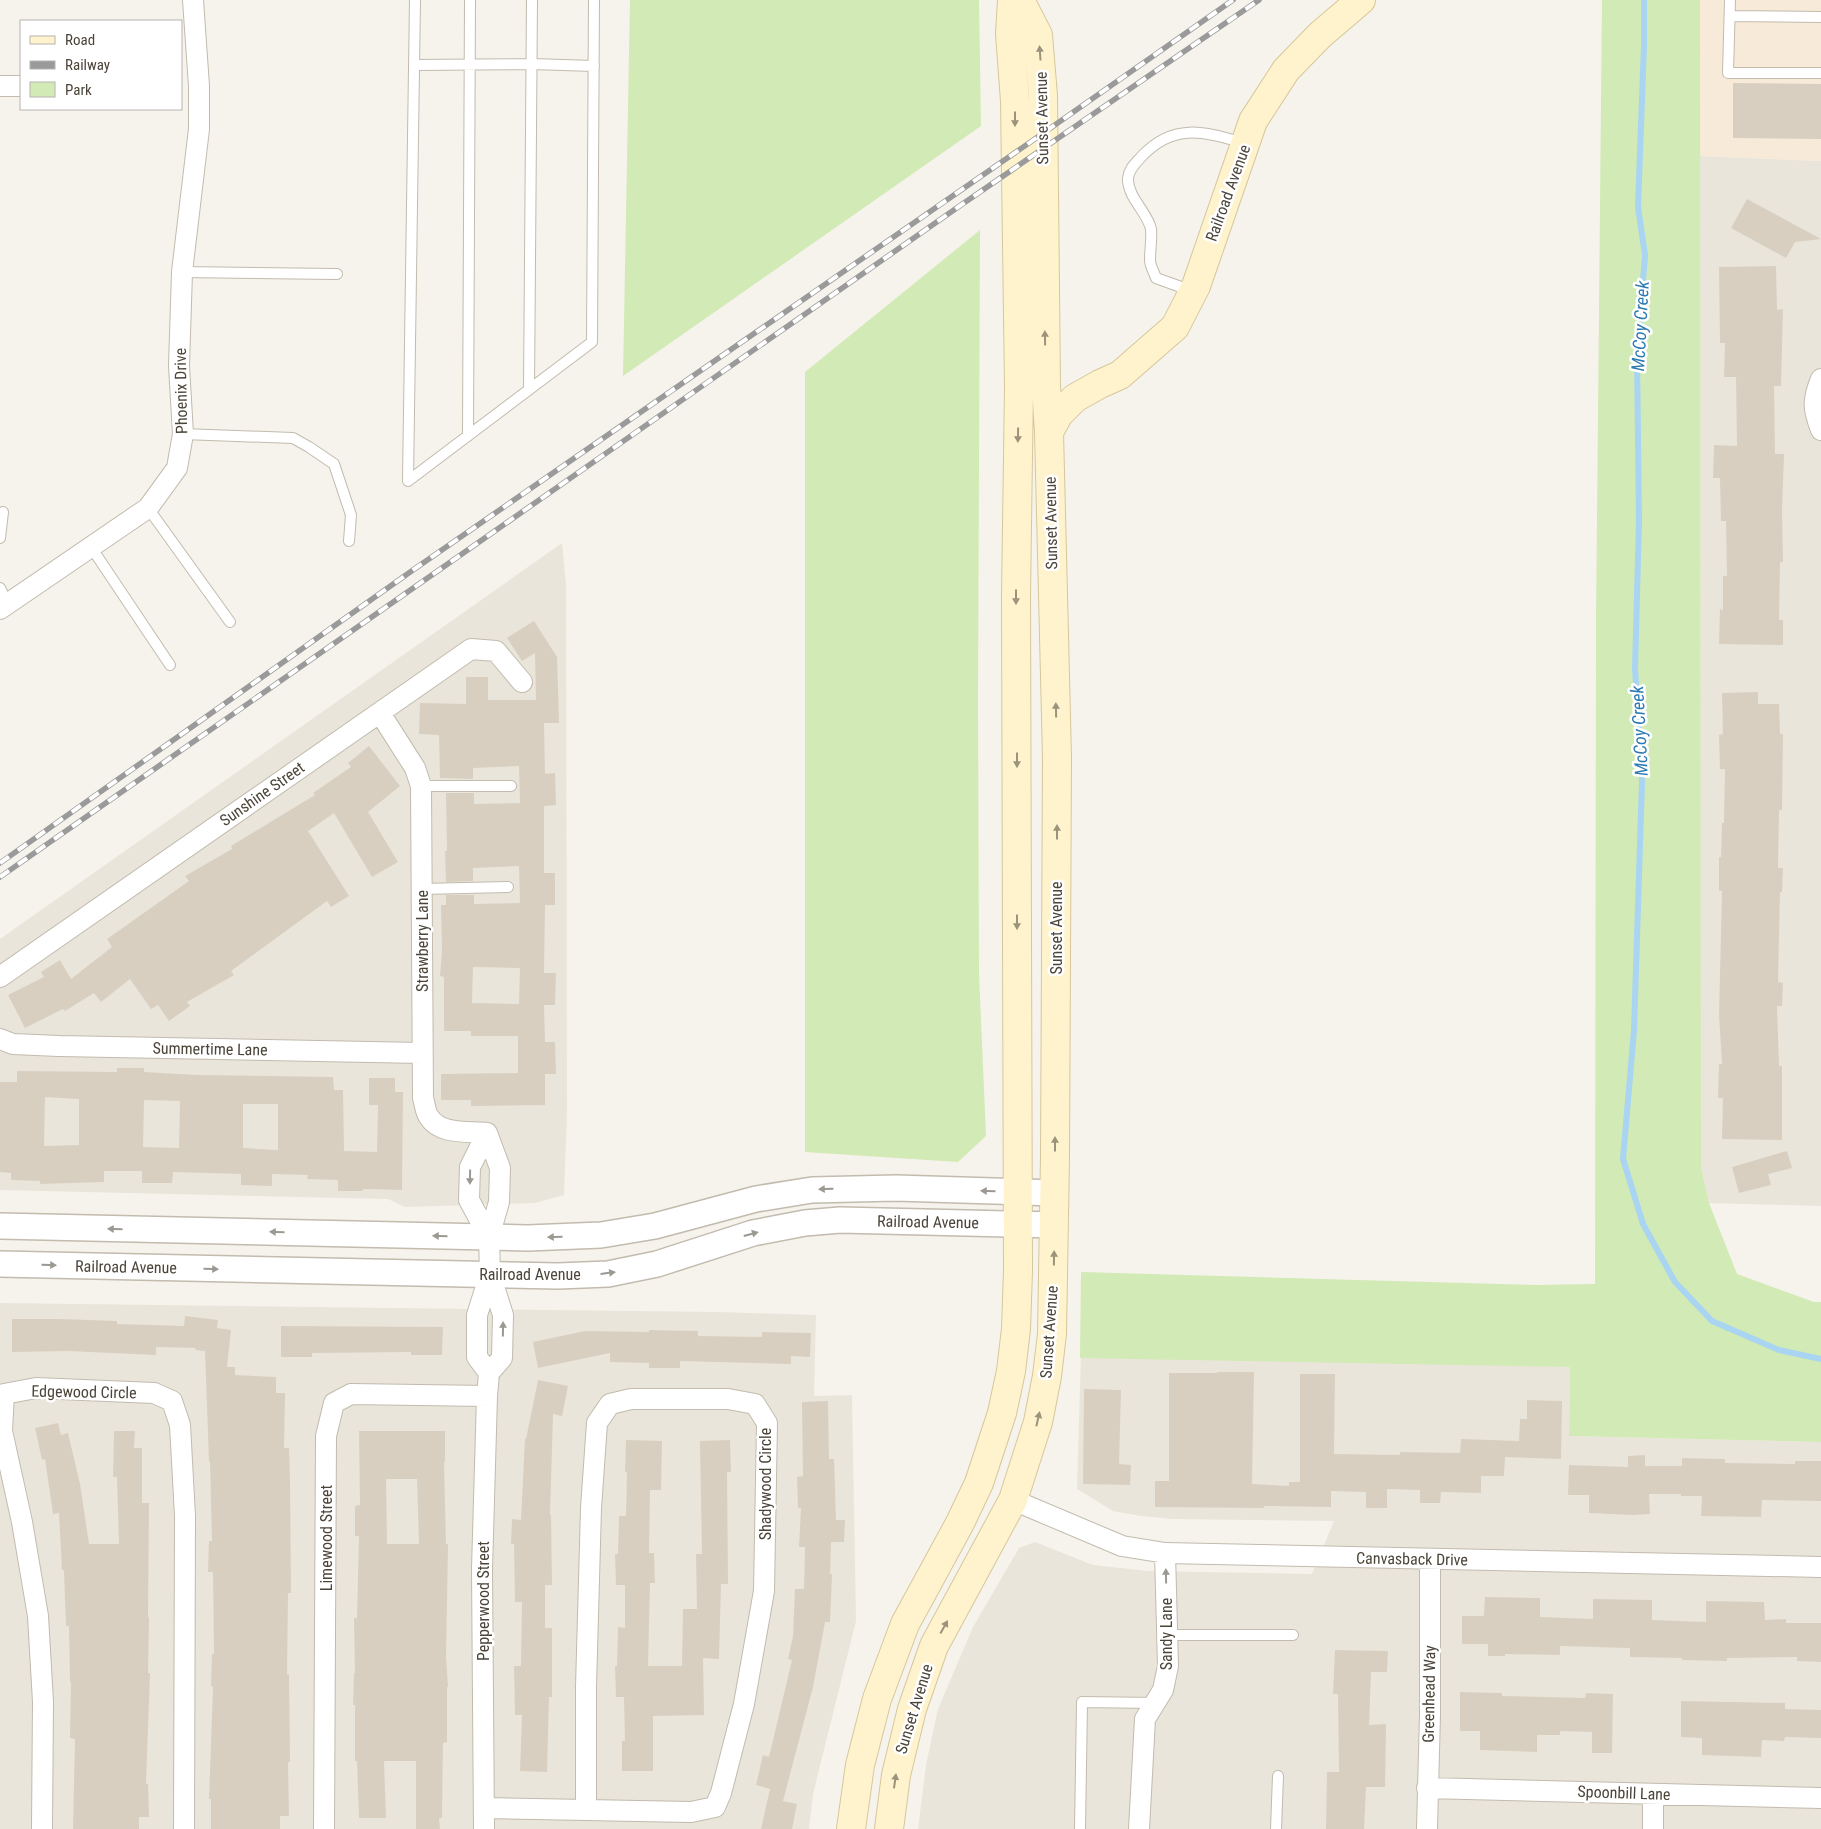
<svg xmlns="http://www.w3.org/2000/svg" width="1821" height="1829" font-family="'Roboto Condensed',sans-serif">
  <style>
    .residential { fill: #eae5da }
    .commercial { fill: #f7ead8 }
    .green { fill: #d2eab5 }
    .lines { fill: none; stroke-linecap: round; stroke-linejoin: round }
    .stream { stroke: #a9d4f2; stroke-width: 6 }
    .building { fill: #d8cfc1; fill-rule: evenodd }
    .service-casing { stroke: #c2bbae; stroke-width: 12 }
    .minor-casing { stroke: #c2bbae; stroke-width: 22 }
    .tertiary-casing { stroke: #c2bbae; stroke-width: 28 }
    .secondary-casing { stroke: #d6c79b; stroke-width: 30 }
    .service { stroke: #fff; stroke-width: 10 }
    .minor { stroke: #fff; stroke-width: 20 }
    .tertiary { stroke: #fff; stroke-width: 25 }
    .secondary { stroke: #fff3cd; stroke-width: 28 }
    .rail-casing { stroke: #9a9a9a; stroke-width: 5.5 }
    .rail { stroke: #fff; stroke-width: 4; stroke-dasharray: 11; stroke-linecap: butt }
    .oneway { fill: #9c937c }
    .oneway2 { fill: #9c9892 }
    .labels { text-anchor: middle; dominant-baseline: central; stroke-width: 5; stroke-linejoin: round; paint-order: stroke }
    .street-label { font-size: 16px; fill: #4b4439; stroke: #fff }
    .water-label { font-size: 18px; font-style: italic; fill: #2e7ab2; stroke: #fff }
  </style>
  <rect width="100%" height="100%" fill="#f6f3ec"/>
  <path class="residential" d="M1700 156 1821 161V1206L1709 1203 1701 1167Z
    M562 543 566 585 567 1111 564 1195 535 1203 405 1207 388 1199 0 1190V939Z
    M0 1303 717 1312 816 1315 814 1396 852 1395 856 1621 813 1794 809 1829H0Z
    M1081 1354 1570 1367 1569 1436 1821 1442V1829H918L926 1765 938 1709 973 1627 1019 1548 1035 1542 1093 1565 1148 1571 1312 1574 1334 1521 1173 1519 1141 1516 1113 1511 1077 1489Z"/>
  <path class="commercial" d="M1699 0H1821V161L1700 156Z"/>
  <path class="green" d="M630 0H979L981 126 623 376Z
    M1602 0H1700L1701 1167 1709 1203 1737 1274 1814 1302H1821V1442L1569 1436 1570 1367 1080 1358 1081 1272 1536 1285 1595 1284 1596 621Z
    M980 230 978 701 979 974 986 1136 958 1162 805 1152V372Z"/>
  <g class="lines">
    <path class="stream" d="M1644 0V45L1638 207 1645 255 1637 356 1639 521 1635 668 1642 782 1634 1030 1623 1159 1643 1224 1675 1282 1712 1321 1779 1350 1821 1359"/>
  </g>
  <path class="building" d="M1733 83 1821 84V139L1733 138Z
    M1747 199 1821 239 1795 242 1786 258 1731 228Z
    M1776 266 1777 310 1783 309 1781 386H1774L1775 454H1784L1782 510 1783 562H1780L1779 620H1783V645L1719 644 1720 609 1723 610V576H1727L1726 521H1721L1720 478H1713L1714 445 1737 446 1736 377H1724L1725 343H1720L1719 267Z
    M534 621 557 657 559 723H544L545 774 555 773 556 805 544 806V873H555V905H545L544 973H556L555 1005H544L545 1042H555L556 1074H545V1105L471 1106V1100H441V1074L518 1073V1036H471V1031H444V977L440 976 442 951 441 905H446V895H474V904L520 903 519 866 473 868V881L446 882 445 851H447L446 793H474V804L520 803 519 766 473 768V779L440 778 439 735 419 734 420 703 466 704V677H488V700H536L535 653 522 661 507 638ZM473 967 520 968 519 1004 472 1003Z
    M1758 692V704H1779L1780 734H1783L1782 810H1779L1778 868H1783L1782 892H1780L1778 982 1783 983 1782 1006H1777L1779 1066H1782V1140L1722 1139 1723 1098H1718L1719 1064H1722L1719 1015 1722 891H1719V857H1721L1722 823H1724L1725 769H1720L1719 735 1723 734 1722 693Z
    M369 746 400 786 368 812 398 862 372 877 334 813 308 831 349 896 331 907 327 901 231 971 234 975 187 1002 190 1006 169 1021 158 1005 151 1009 130 979 101 1002 94 993 65 1011 63 1009 25 1028 8 995 44 977 41 972 60 960 71 979 112 947 107 939 189 881 185 876 232 849 231 846 315 795 313 793 351 767 348 763Z
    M117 1068H144V1072L197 1075 333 1077 334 1090H343L344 1151 377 1152 378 1105H369V1078H395V1092H403L402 1190 363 1189V1191H338V1180L307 1179 308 1175 272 1174V1186L241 1185V1174L173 1172 172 1183H142V1171H104V1182L40 1184V1181L11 1180V1173L0 1172V1082H17V1071L117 1072ZM45 1097 79 1099V1145L44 1146ZM144 1100 180 1101 179 1148 143 1147ZM243 1104H278V1150L243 1148Z
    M1787 1151 1792 1168 1768 1174 1771 1185 1739 1193 1732 1167Z
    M185 1316 218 1320 217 1328 231 1330 227 1367H235V1375L276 1377V1393H285L284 1448H289L290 1481 291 1593H288L287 1675 289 1674 290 1762H288L289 1816H280V1829H211V1799H209L213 1687 211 1686 212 1654H214L213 1572H208L209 1541H212L210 1461H209L205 1351 195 1350 196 1348 156 1347V1355L68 1351 12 1352V1319H60L117 1321V1324L184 1326Z
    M281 1326 443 1327 442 1355H411V1352L312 1353V1357H281Z
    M649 1330 698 1331V1336L762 1337V1332L811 1333 810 1357 791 1356V1364L680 1361V1368H649V1363L610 1362V1353L538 1368 533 1342 585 1331 649 1332Z
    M1217 1372H1254L1252 1484 1289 1486V1482H1300V1374H1335L1334 1454 1400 1455V1452L1460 1453 1461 1439 1519 1441 1520 1419H1527V1400L1562 1401 1561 1459 1505 1457 1504 1476H1481V1493L1441 1492 1440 1503H1420V1490L1387 1489V1508H1366V1492L1331 1491V1507L1264 1506V1508L1155 1507V1481H1169V1373H1217Z
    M538 1380 568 1386 562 1416 553 1414 550 1515H551L552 1585H545V1628H552V1697H549L547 1772 520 1771 522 1715H515L514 1666H521L522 1602H515L514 1544H511L512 1519 521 1520 525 1439H526Z
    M1084 1389 1121 1390 1119 1464 1131 1465 1130 1485 1083 1484Z
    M828 1401 829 1459H834L836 1520H845L844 1542H831L830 1574H832L830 1622H825L813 1687 783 1801 797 1804 792 1829H761L770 1789 756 1785 763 1755 769 1757 792 1660 788 1659 793 1636 795 1589H804L805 1547H799L801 1508H798L797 1477 803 1476 802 1402Z
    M58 1423 61 1435 68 1433 80 1484 89 1544H119L117 1477H113L114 1431H135L134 1448H142V1503H149L148 1617H149L148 1673H150L146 1784H148L149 1817H139V1829H73L75 1739 70 1738 71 1682H70L69 1626H66L64 1570H62L59 1513 53 1514 45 1459 42 1460 35 1428Z
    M359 1431H445V1462H444L446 1544H448L446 1656 448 1687H447V1742L443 1743 442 1818H439L440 1829H416V1761H384L386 1818H359L357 1761H355V1705H353L354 1673H355L354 1618H357L359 1536H355V1506L360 1505ZM386 1479H417L419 1544H387Z
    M626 1440 662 1441 661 1490H650L649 1553H654L655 1583H650L648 1666H682L683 1609H697L696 1554H702L700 1441 730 1440 731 1472H727L728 1584H721L719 1659 703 1658 704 1715 653 1716V1771H622V1741H625L624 1697H616L615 1666H617L618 1627 625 1628V1585H616L615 1554H618L619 1516H626L627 1472H625Z
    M1645 1455V1466H1682V1458L1725 1459V1463L1795 1464V1461H1821V1501L1762 1500 1761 1517 1701 1516 1702 1496H1681V1494H1649L1650 1514 1632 1515 1589 1513V1495H1568L1569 1465 1628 1467V1456Z
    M1485 1597 1540 1598V1617L1593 1619V1599L1652 1600V1620L1706 1622V1601L1764 1602 1765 1620 1786 1619V1623H1821V1662L1797 1661V1657L1727 1658V1661L1682 1660V1658L1630 1657V1648L1560 1646V1655L1505 1654V1656H1488V1644H1462V1616H1484Z
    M1335 1650 1388 1651 1387 1672H1371L1369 1725 1386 1724 1385 1787H1366L1364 1829H1326L1327 1772H1339L1338 1694H1333Z
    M1460 1692 1502 1693V1696L1585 1698 1586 1693 1613 1694 1612 1753H1592V1732L1560 1731V1735H1537V1752L1480 1750V1731H1460Z
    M1681 1701 1785 1703V1709L1821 1710V1738L1785 1737 1784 1741 1762 1740 1761 1757 1702 1755V1738L1681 1737Z"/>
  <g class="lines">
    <g class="service-casing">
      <path id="service" d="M415 0 408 481 592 342 594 0
        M1730 0 1728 73H1821
        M1730 16 1821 17
        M414 65 532 64 594 66
        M182 272 337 274
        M1192 291 1156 278C1154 272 1150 266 1150 260 1150 250 1152 239 1151 229 1148 213 1127 197 1128 178 1129 168 1137 162 1142 156 1174 122 1205 132 1244 143
        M529 390 532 0
        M183 434 293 438 309 447 334 464 351 515 349 541
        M468 436 470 0
        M148 508 230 622
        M0 538 3 512
        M91 547 170 665
        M0 588 8 604
        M421 786H511
        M421 889 508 887
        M1168 1635H1293
        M1080 1829 1082 1702 1155 1703
        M1276 1829 1278 1776"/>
    </g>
    <g class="minor-casing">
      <path id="minor" d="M0 86H21
        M1821 379C1812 401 1813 409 1821 430
        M0 609 148 508 177 468 183 434 179 366 182 272 199 129V86L193 0
        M380 713 415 768 421 786 423 1098C425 1104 425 1112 429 1117 440 1135 468 1131 487 1133
        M0 977 471 649 496 651 522 682
        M0 1039 13 1044 59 1046 422 1053
        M487 1133 470 1167 469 1200 489 1237
        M489 1373 477 1357V1315L490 1274
        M1013 1500 1122 1546 1165 1553 1821 1567
        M1427 1788 1821 1798
        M484 1808 586 1810V1687L591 1508 597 1423 610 1404 631 1399H728L755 1404 767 1423 764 1591 744 1704 721 1793 715 1807 691 1812 586 1810
        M42 1829 43 1702 38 1616 22 1522 2 1431 4 1394 36 1388 154 1393 172 1401 180 1425 185 1516 184 1829
        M324 1829 326 1436 334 1403 351 1394 487 1396
        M484 1829 482 1569 487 1396 489 1373 502 1358 503 1315 490 1274 489 1237 499 1202 500 1168 487 1133
        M1139 1829 1145 1719 1163 1690 1168 1666 1165 1553
        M1427 1829 1430 1714V1559
        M1653 1829V1794"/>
    </g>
    <g class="tertiary-casing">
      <path id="tertiary" d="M0 1226 528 1238 601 1235 655 1226 756 1199 812 1190 896 1188 1055 1193
        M0 1264 558 1276 608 1274 657 1264 753 1233 805 1223 840 1220 1054 1225"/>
    </g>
    <g class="secondary-casing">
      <path id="secondary" d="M1049 432 1059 414 1075 398 1100 384 1120 375 1175 327 1196 286 1253 121 1286 70 1320 35 1361 0
        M851 1829 860 1765 877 1699 905 1624 960 1523 979 1483 1002 1413 1011 1371 1016 1329 1018 1271 1016 596 1019 386 1015 101 1010 34 1012 0
        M889 1829 896 1775 912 1709 934 1646 1013 1500 1038 1422 1047 1376 1052 1334 1055 1157 1057 758 1049 432 1046 386 1043 96 1038 35 1020 0"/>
    </g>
    <use href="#service" class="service"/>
    <use href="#minor" class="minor"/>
    <use href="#tertiary" class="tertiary"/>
    <use href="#secondary" class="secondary"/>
    <g class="rail-casing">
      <path id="rail" d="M0 863 413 570 1042 134 1233 0
        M0 877 961 205 1259 0"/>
    </g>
    <use href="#rail" class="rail"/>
  </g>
  <defs><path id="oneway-solid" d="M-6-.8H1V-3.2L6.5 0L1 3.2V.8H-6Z" transform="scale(1.25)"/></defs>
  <g class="oneway">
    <use href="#oneway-solid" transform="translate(1040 53) rotate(-94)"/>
    <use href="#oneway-solid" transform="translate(1015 119) rotate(90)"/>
    <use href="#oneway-solid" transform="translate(1045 338) rotate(-91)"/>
    <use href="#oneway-solid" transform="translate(1018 435) rotate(91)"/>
    <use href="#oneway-solid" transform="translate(1016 597) rotate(90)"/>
    <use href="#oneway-solid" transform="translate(1056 710) rotate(-91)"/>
    <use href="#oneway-solid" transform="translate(1017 760) rotate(90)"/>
    <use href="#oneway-solid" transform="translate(1057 832) rotate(-90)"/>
    <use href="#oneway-solid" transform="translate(1017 922) rotate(90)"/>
    <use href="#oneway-solid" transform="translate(1055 1144) rotate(-90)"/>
    <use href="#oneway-solid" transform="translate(1054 1258) rotate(-89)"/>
    <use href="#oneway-solid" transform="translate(1038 1419) rotate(-77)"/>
    <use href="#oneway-solid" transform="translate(944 1627) rotate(-61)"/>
    <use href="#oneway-solid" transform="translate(895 1781) rotate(-82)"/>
  </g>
  <g class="oneway2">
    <use href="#oneway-solid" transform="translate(470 1177) rotate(91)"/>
    <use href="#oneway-solid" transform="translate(826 1189) rotate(178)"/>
    <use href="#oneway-solid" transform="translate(988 1191) rotate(-179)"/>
    <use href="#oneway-solid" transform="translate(115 1229) rotate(-179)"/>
    <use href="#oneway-solid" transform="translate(277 1232) rotate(-179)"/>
    <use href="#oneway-solid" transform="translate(751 1234) rotate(-15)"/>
    <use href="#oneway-solid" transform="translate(440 1236) rotate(-179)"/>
    <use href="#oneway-solid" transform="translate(555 1237) rotate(178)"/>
    <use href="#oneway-solid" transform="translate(49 1265) rotate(1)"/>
    <use href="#oneway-solid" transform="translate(211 1269) rotate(1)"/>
    <use href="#oneway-solid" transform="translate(608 1273) rotate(-7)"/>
    <use href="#oneway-solid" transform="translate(503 1329) rotate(-89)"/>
    <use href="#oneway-solid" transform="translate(1166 1576) rotate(-91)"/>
  </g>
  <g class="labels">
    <g class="street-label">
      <text transform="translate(1042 118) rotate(-91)">Sunset Avenue</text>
      <text transform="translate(1228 193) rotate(-70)">Railroad Avenue</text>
      <text transform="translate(181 391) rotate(-91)">Phoenix Drive</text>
      <text transform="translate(1051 523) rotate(-91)">Sunset Avenue</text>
      <text transform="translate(262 794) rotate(-35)">Sunshine Street</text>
      <text transform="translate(1056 928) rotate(-90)">Sunset Avenue</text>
      <text transform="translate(422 941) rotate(-90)">Strawberry Lane</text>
      <text transform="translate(210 1049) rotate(1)">Summertime Lane</text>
      <text transform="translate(928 1222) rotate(1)">Railroad Avenue</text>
      <text transform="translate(126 1267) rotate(1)">Railroad Avenue</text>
      <text x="530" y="1274">Railroad Avenue</text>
      <text transform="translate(1049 1332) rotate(-86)">Sunset Avenue</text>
      <text transform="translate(84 1392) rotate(1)">Edgewood Circle</text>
      <text transform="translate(765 1484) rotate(-90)">Shadywood Circle</text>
      <text transform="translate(326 1538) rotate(-90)">Limewood Street</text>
      <text transform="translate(1412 1559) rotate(1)">Canvasback Drive</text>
      <text transform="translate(483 1601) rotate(-90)">Pepperwood Street</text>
      <text transform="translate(1166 1634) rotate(-90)">Sandy Lane</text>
      <text transform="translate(1429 1694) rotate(-89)">Greenhead Way</text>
      <text transform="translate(914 1709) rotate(-73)">Sunset Avenue</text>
      <text transform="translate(1624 1793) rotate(2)">Spoonbill Lane</text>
    </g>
    <g class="water-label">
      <text transform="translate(1640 326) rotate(-87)">McCoy Creek</text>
      <text transform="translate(1639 731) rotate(-93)">McCoy Creek</text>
    </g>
  </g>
  <rect x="20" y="20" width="162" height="90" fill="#ffffff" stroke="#b7b4b0"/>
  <rect x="30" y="36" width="25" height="8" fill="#fff3cd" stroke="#b7b4b0"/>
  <text x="65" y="45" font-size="15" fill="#4b4439">Road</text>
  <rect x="30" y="61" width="25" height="8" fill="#9a9a9a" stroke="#b7b4b0"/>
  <text x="65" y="70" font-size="15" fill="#4b4439">Railway</text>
  <rect x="30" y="82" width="25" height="15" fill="#d2eab5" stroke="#b7b4b0"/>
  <text x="65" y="95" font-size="15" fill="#4b4439">Park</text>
</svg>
